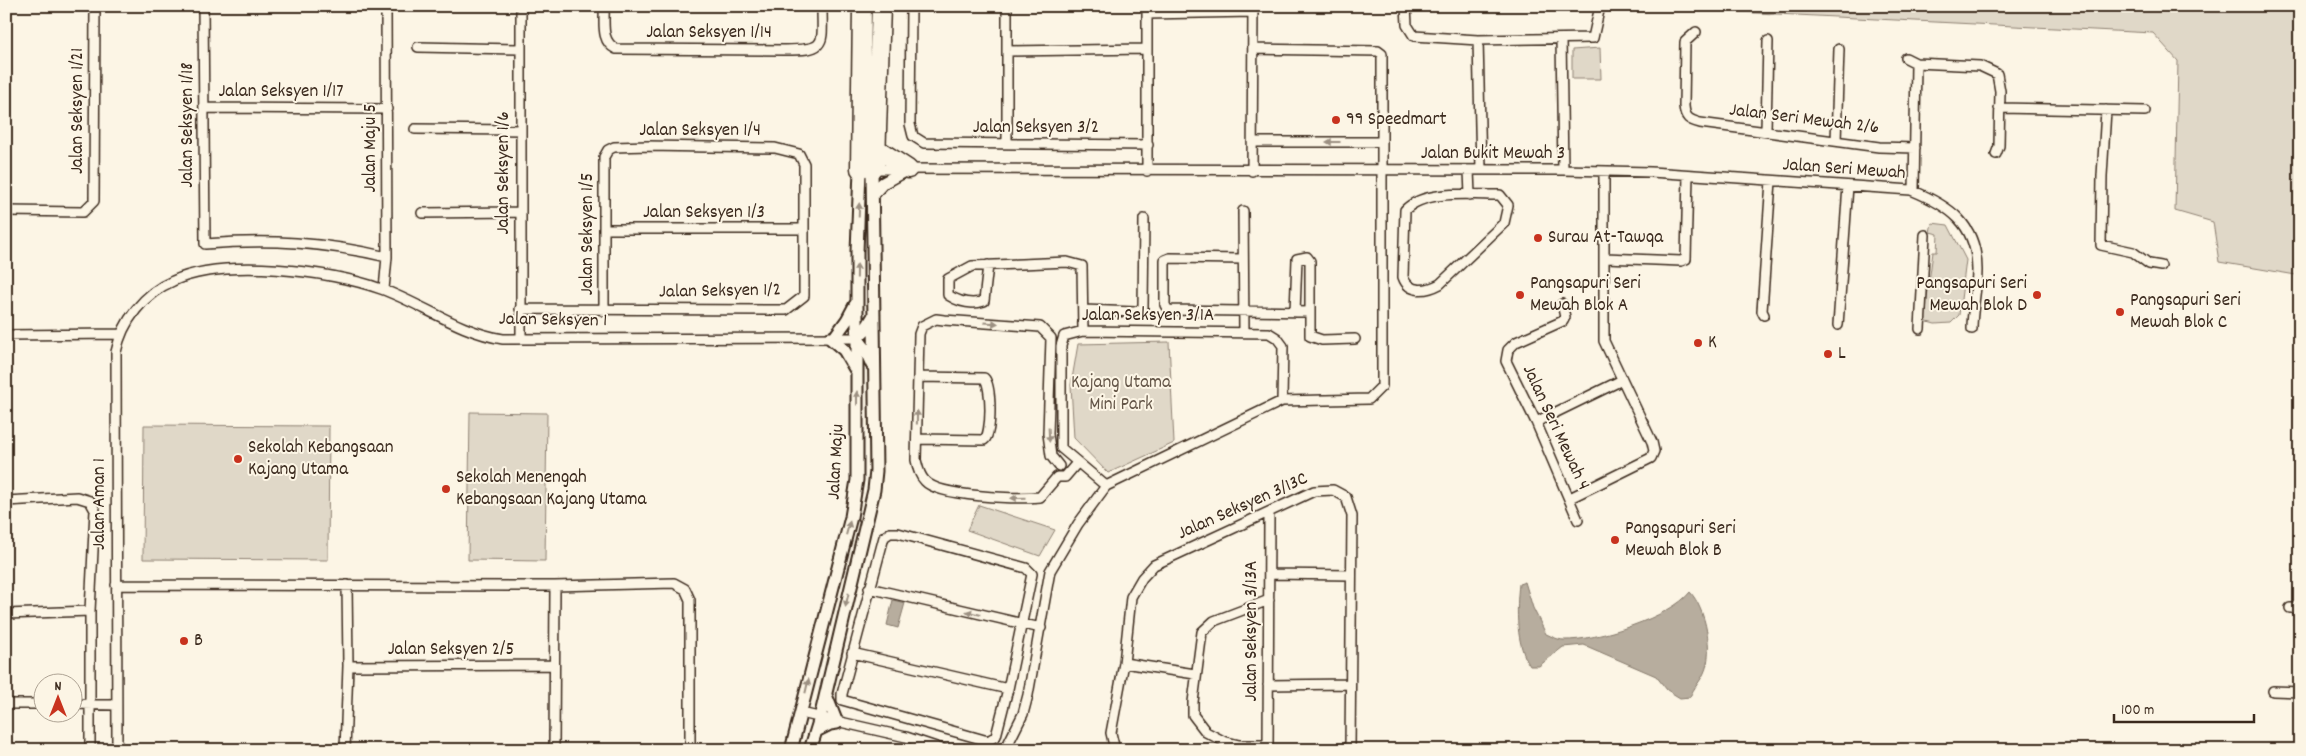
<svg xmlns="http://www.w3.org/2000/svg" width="2306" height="756" font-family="Dekko,sans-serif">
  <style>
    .green { fill: #e0d8c8; stroke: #8e8173 }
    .water { fill: #b7ad9e; stroke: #85796b }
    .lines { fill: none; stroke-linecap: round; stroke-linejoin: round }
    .minor-casing { stroke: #3b2a1e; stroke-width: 12 }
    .tertiary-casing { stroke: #3b2a1e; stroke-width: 15 }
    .motorway-casing { stroke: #3b2a1e; stroke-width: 21 }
    .minor { stroke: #fcf5e5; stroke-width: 9 }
    .tertiary { stroke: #fcf5e5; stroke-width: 11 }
    .motorway { stroke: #fcf5e5; stroke-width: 18 }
    .oneway { fill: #9c9082 }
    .poi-dot { fill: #c8321e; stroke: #fcf5e5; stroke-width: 2 }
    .labels { text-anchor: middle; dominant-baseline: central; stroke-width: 4; stroke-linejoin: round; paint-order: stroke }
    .street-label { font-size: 19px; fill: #3b2a1e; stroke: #fcf5e5 }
    .poi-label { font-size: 19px; fill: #3b2a1e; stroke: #fcf5e5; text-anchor: start }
    .park-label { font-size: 19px; fill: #645648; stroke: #fcf5e5 }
  </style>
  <rect width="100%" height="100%" fill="#fcf5e5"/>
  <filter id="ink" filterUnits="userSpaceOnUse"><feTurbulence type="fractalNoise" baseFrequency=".02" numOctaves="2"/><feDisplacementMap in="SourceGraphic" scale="10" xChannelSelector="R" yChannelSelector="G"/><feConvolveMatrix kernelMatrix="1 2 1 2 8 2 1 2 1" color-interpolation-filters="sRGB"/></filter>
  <g filter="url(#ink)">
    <path class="green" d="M1618 6H2300V272L2296 275 2219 262 2213 222 2175 211 2178 61 2153 33Z
      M1600 48 1601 79H1572V50Z
      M1932 223 1948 225 1966 260 1959 315 1951 323 1935 324 1924 321 1933 252H1937L1938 234 1930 232Z
      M1169 342 1174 443 1108 473 1074 438 1071 385 1078 344Z
      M470 412 547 413 545 561 468 560Z
      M144 425 329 426 328 560 143 559Z
      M979 505 1055 530 1040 556 967 530Z"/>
    <path class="water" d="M1525 582 1533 608 1546 634C1551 636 1558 640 1564 640 1596 641 1671 617 1690 592 1706 609 1714 652 1704 673 1700 682 1694 687 1690 697L1680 698 1667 690 1656 676 1584 645 1563 647 1539 666H1530C1516 646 1516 609 1519 584Z
      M893 600 905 603 898 628 887 625Z"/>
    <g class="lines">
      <g class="minor-casing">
        <path id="minor" d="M203 6 205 244C269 239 324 242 387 257
          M521 6V339
          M604 6C605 22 600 41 616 49L785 50C828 50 822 45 822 6
          M911 6 910 124 913 136 924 143 1148 145
          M1147 6V171
          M1406 6 1407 25 1414 36 1478 40 1593 38 1600 6
          M1147 14 1253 12
          M1696 32 1685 42 1684 106C1685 118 1689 120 1700 123L1879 147 1915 148
          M1561 39 1563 170
          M1478 40 1481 170
          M418 47 521 49
          M1007 51 1147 49
          M1906 58 1916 63 1914 191
          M1916 63 1980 66 1997 74 2000 91 1999 146 1996 154
          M204 108 387 109
          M1999 108 2145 111
          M2106 110 2102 176 2101 245 2133 252 2149 264 2161 266
          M415 129 521 130
          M1766 130 1768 41
          M1836 141 1839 49
          M1252 142H1381
          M1007 144V6
          M870 169 1563 170 1651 172 1911 190C1950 206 1977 224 1977 270 1977 290 1972 309 1972 329
          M1469 170 1470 195
          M1252 171 1253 6
          M1500 195 1508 205 1504 223 1440 284C1427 291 1409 294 1403 277L1405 210C1425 189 1472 195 1500 195Z
          M6 211 83 212 94 201 95 6
          M1243 211 1244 332
          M422 213 520 212
          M604 229H804
          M1605 258 1681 261 1686 259 1688 175
          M1243 259 1170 258 1165 260V305L1168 310 1310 312V336L1322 340 1355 339
          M988 265 984 301C972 305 959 302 948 295V279L972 266 1067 262 1082 266 1083 331
          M384 289 387 257 386 6
          M1562 304 1565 317 1563 321 1516 342 1508 350 1506 361 1536 422 1578 520
          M520 309 786 310 804 296V164L799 154 775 148 648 146 614 147 608 150 604 157V311
          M1084 310 1135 312 1143 308 1144 219
          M1295 312 1297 259 1307 257 1310 261V312
          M1764 315 1762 311 1771 181
          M1838 325 1848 186
          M1920 329 1925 235
          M6 335 120 334
          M1536 422 1622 380
          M917 439 984 440C992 435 992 385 984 378L918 377
          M1059 466 1051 456 1048 434 1051 338 1040 327 944 320 936 319 922 326 919 334 916 460C918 468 919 475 925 481 939 497 1018 499 1040 497L1057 477H1065L1077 463
          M1106 486 1061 448V346L1064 336 1083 331 1269 333 1277 338 1283 346 1282 401
          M1570 498 1651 458 1654 451 1652 442 1604 341V171
          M6 501 77 497 90 501 95 510 90 611V750
          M1269 574 1351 575
          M116 585 555 586 674 583 685 589 690 600V750
          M869 588 1041 628
          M2290 608H2300
          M6 614 90 611
          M852 653 1008 689 1032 574 1026 568 898 533H890L884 537 842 694V700L988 741 996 736 1008 689
          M1124 663 1195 674
          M348 666 554 665
          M1268 685 1350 684
          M2273 691 2300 692
          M6 704H42
          M72 704 116 705
          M801 713 906 737 945 750
          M1268 745H1239L1223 741 1206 732 1193 715V702L1202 632 1214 621 1269 600
          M117 750 116 352C122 322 144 293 173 281 223 258 330 270 381 289 423 304 458 332 503 339L857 338
          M345 750 348 666 347 585
          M554 750 555 586
          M1005 750 1023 714 1028 695 1050 571 1078 524 1106 486 1282 401 1369 399 1382 386V54L1378 51 1253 49
          M1115 750 1111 733 1124 663 1131 597 1142 578 1154 565 1314 491 1333 490 1346 497 1352 516 1350 750
          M1268 750 1269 513"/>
      </g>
      <g class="tertiary-casing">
        <path id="tertiary" d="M873 194 883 183 908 169
          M830 338 844 350 855 369
          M834 338 847 320 855 305
          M872 365 864 347 857 338 865 330 874 315
          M816 731 830 724 837 723 826 695
          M791 750 851 517 857 480V252L860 169
          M810 750 820 718 874 490 876 471 872 169"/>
      </g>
      <g class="motorway-casing">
        <path id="motorway" d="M876 148 908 169
          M860 169 862 6
          M872 169 876 161 881 6"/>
      </g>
      <use href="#minor" class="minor"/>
      <use href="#tertiary" class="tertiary"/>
      <use href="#motorway" class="motorway"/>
    </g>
    <defs><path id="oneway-solid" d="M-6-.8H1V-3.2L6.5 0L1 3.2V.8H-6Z" transform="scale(1.25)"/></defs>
    <g class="oneway">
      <use href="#oneway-solid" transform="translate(1333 142) rotate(-180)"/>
      <use href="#oneway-solid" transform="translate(859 210) rotate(-88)"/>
      <use href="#oneway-solid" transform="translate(857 271) rotate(-89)"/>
      <use href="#oneway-solid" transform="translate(991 323) rotate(4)"/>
      <use href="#oneway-solid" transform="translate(857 398) rotate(-90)"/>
      <use href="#oneway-solid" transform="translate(917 417) rotate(-89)"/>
      <use href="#oneway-solid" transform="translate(1049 435) rotate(87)"/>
      <use href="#oneway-solid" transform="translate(1018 498) rotate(179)"/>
      <use href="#oneway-solid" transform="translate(848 528) rotate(-75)"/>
      <use href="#oneway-solid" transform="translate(847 600) rotate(103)"/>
      <use href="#oneway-solid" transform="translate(973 613) rotate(-167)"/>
      <use href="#oneway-solid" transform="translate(807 686) rotate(-77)"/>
    </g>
  </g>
  <g class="poi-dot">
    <circle cx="1336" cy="120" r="5"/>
    <circle cx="1538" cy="238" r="5"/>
    <circle cx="1520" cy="295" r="5"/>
    <circle cx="2037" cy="295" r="5"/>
    <circle cx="2120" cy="312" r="5"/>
    <circle cx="1698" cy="343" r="5"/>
    <circle cx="1828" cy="354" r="5"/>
    <circle cx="238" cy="459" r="5"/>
    <circle cx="446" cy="489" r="5"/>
    <circle cx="1615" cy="540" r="5"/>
    <circle cx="184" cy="641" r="5"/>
  </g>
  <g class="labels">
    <g class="street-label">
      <text x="709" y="33">Jalan Seksyen 1/14</text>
      <text x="281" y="92">Jalan Seksyen 1/17</text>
      <text transform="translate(78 111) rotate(-90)">Jalan Seksyen 1/21</text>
      <text transform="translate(1804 120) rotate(7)">Jalan Seri Mewah 2/6</text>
      <text transform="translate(188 125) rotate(-90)">Jalan Seksyen 1/18</text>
      <text x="1036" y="128">Jalan Seksyen 3/2</text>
      <text x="700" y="131">Jalan Seksyen 1/4</text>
      <text transform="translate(371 148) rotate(-90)">Jalan Maju 5</text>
      <text x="1493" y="154">Jalan Bukit Mewah 3</text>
      <text transform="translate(1844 170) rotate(4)">Jalan Seri Mewah</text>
      <text transform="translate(504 173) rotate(-90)">Jalan Seksyen 1/6</text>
      <text x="704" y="213">Jalan Seksyen 1/3</text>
      <text transform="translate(588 234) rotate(-90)">Jalan Seksyen 1/5</text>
      <text transform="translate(720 292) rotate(-1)">Jalan Seksyen 1/2</text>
      <text x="1148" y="316">Jalan Seksyen 3/1A</text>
      <text transform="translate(553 321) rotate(1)">Jalan Seksyen 1</text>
      <text transform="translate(1555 428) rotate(65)">Jalan Seri Mewah 4</text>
      <text transform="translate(837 462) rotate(-87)">Jalan Maju</text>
      <text transform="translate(100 504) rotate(-90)">Jalan Aman 1</text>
      <text transform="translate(1243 507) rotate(-24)">Jalan Seksyen 3/13C</text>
      <text transform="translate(1252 631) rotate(-90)">Jalan Seksyen 3/13A</text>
      <text x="451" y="650">Jalan Seksyen 2/5</text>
    </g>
    <g class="poi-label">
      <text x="1346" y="120">99 Speedmart</text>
      <text x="1548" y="238">Surau At-Tawqa</text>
      <text x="1530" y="284">Pangsapuri Seri<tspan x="1530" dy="22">Mewah Blok A</tspan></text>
      <text x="2027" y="284" text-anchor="end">Pangsapuri Seri<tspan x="2027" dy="22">Mewah Blok D</tspan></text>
      <text x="2130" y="301">Pangsapuri Seri<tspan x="2130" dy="22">Mewah Blok C</tspan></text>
      <text x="1708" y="343">K</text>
      <text x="1838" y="354">L</text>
      <text x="248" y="448">Sekolah Kebangsaan<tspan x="248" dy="22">Kajang Utama</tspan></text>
      <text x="456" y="478">Sekolah Menengah<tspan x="456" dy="22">Kebangsaan Kajang Utama</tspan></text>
      <text x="1625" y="529">Pangsapuri Seri<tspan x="1625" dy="22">Mewah Blok B</tspan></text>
      <text x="194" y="641">B</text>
    </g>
    <g class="park-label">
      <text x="1121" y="383">Kajang Utama<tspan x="1121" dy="22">Mini Park</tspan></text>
    </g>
  </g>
  <rect width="2306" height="756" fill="none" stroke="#fcf5e5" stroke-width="25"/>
  <rect x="12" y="12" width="2281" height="731" fill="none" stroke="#3b2a1e" stroke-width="2" filter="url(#ink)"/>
  <g transform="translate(58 698)"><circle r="24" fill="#fcf5e5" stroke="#afa495"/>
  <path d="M0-4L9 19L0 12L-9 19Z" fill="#c8321e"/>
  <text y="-8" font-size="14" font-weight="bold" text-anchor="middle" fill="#3b2a1e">N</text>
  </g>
  <path d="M2114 714v8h140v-8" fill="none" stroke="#3b2a1e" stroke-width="2.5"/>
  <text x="2121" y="714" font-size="15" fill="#3b2a1e" stroke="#fcf5e5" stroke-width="4" paint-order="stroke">100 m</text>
</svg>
